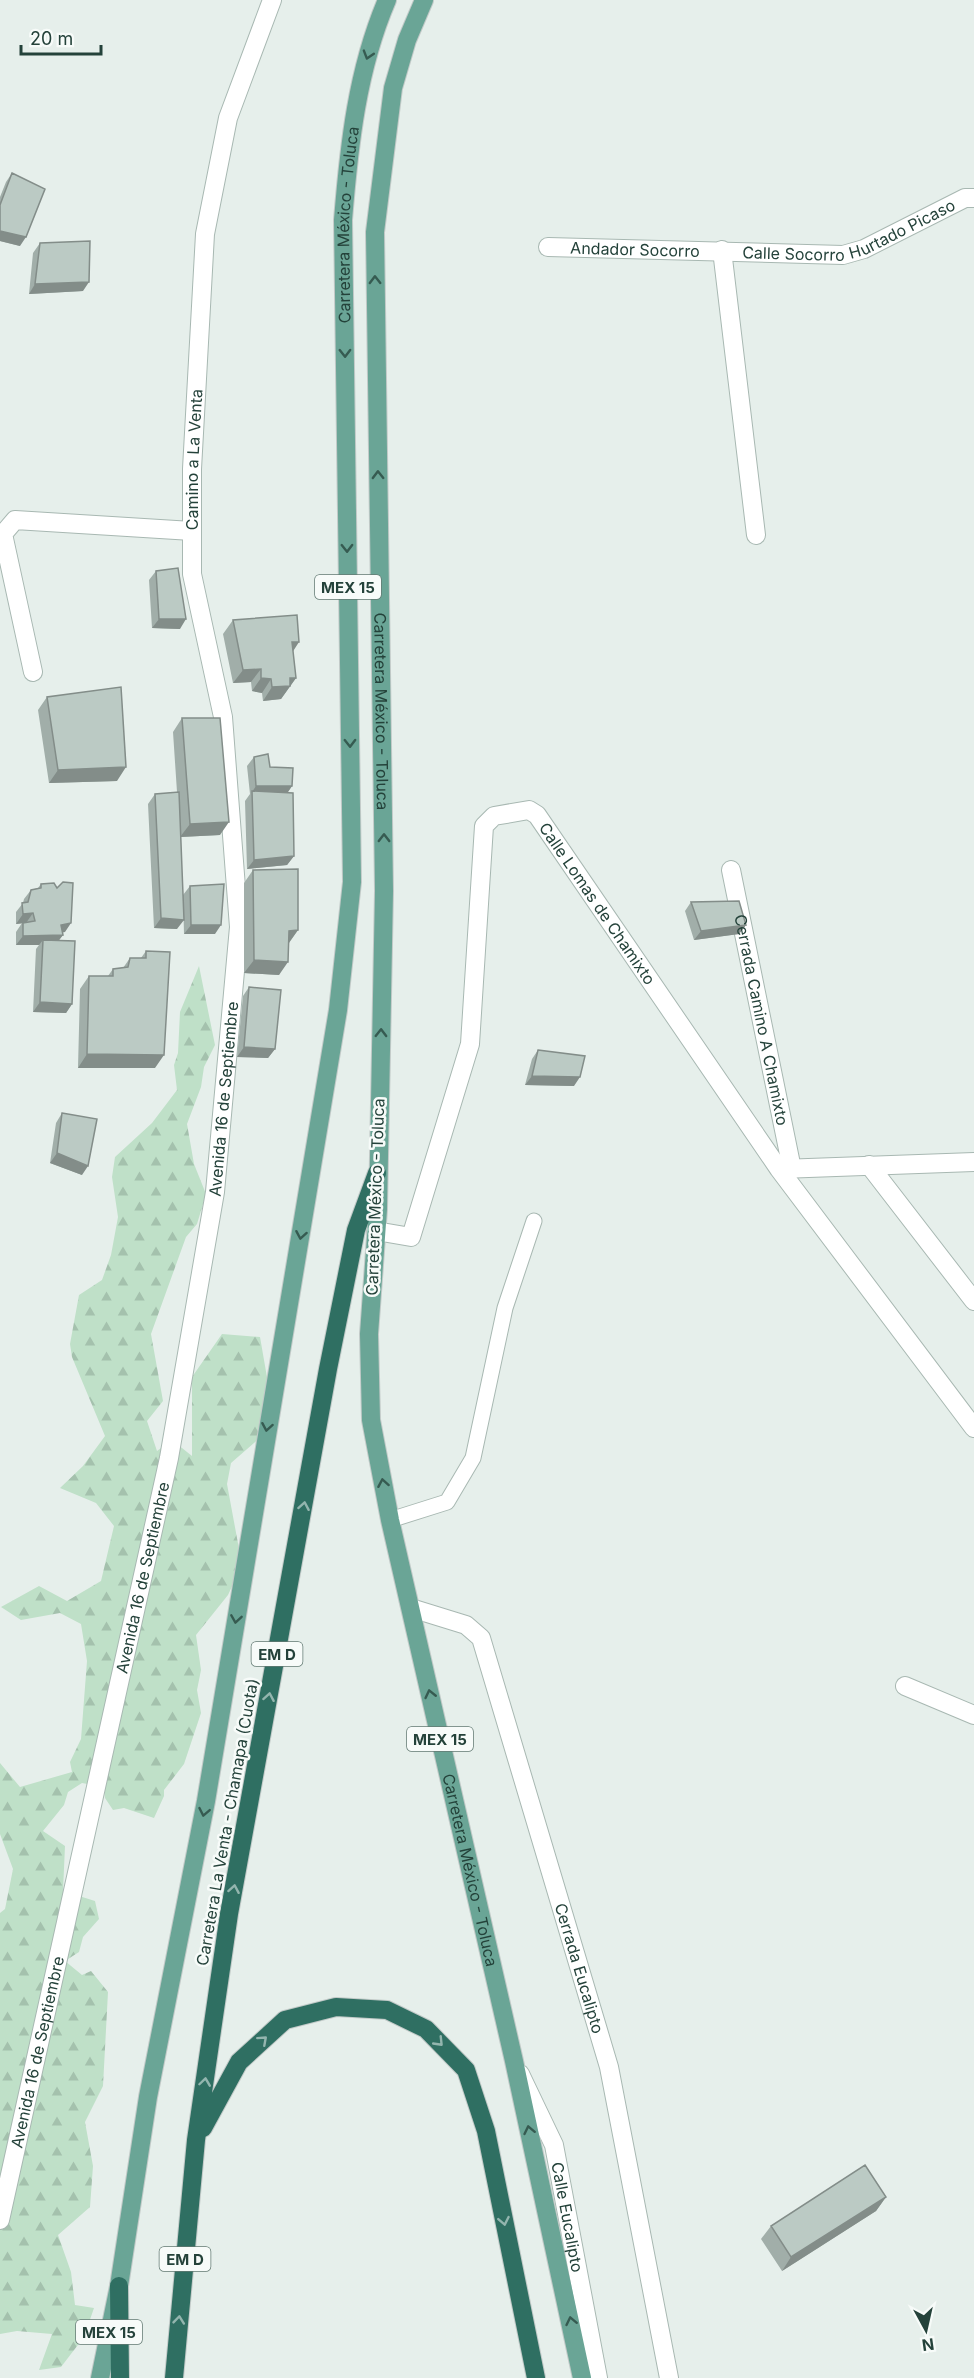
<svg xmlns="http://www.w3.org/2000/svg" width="974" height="2378" font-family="Inter,sans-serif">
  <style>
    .forest { fill: url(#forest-firs) }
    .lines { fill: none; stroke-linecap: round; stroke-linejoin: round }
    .lane-casing { stroke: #a8b8b2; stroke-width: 17 }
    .street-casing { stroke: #a8b8b2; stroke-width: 20 }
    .primary-casing { stroke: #c2cac8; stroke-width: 20 }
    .highway-casing { stroke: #c2cac8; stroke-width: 20 }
    .lane { stroke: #fff; stroke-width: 15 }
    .street { stroke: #fff; stroke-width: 18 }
    .primary { stroke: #6aa596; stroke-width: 18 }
    .highway { stroke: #2f6f62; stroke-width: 18 }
    .wall { fill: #a1aea9 }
    .shaded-wall { fill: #838d89 }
    .building { fill: #bbcac4; stroke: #838d89; stroke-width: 1.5 }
    .oneway { stroke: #365b51 }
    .oneway2 { stroke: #93b5ae }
    .labels { text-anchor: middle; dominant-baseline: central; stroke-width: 5; stroke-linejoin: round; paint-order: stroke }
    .shield { fill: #f7fbf9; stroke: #637a73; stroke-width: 1.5 }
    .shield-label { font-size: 15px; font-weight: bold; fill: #24423a }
    .street-label { font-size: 16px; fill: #24423a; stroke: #f7fbf9 }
  </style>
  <defs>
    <pattern id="forest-firs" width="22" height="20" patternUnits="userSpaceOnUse" patternTransform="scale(1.5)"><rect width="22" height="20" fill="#bfe0c8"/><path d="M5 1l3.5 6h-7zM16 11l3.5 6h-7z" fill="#a4c1ad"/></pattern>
  </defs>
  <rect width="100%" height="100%" fill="#e6efeb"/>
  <path class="forest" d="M199 966 215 1045 204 1067 201 1087 187 1124 194 1164 206 1194 197 1224 186 1237 151 1334 163 1401 147 1421 157 1451 172 1440 192 1456V1377L222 1334 260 1337 272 1406 263 1435 231 1463 227 1484 242 1565 228 1595 196 1635 201 1670 197 1690 201 1713 184 1764 164 1790V1796L154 1818 124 1808 113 1810 105 1798 104 1787 82 1783 68 1792 64 1805 43 1831 65 1846 63 1891 95 1901 99 1919 83 1937 79 1952 65 1961 82 1975 91 1971 108 1992 103 2086 85 2122 93 2166 90 2207 58 2235 71 2272 75 2305 94 2308 84 2337 61 2367 39 2370 52 2334 17 2331 0 2334V1913L5 1909 13 1869 0 1834V1763L20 1787 72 1772 70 1762 81 1739 87 1661 81 1624 60 1613 21 1620 1 1607 39 1586 67 1601 101 1581 114 1526 96 1503 60 1488 83 1466 105 1436 72 1357 70 1344 79 1295 102 1280 111 1255 118 1217 112 1177 115 1157 152 1123 177 1090 174 1065 178 1053 180 1012Z"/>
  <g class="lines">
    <g class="lane-casing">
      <path id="lane" d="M390 1520 447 1502 473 1458 505 1308 534 1221"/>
    </g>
    <g class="street-casing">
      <g id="street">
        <path id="s1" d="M548 247 843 255 864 249 965 198H974"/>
        <path d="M722 250 756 535"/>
        <path d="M33 672 3 534 15 520 192 531"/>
        <path id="s2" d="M731 870 792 1169"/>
        <path d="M869 1165 974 1301"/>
        <path d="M781 1169 974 1162"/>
        <path id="s3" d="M376 1231 411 1237 470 1044 484 826 494 816 529 810 537 815 779 1169 974 1428"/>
        <path id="s4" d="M411 1608 466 1625 481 1638 609 2067 669 2378"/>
        <path d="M905 1686 974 1715"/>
        <path id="s5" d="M520 2074 554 2145 598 2378"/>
        <path id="s6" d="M0 2220 169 1458 215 1192 239 927 223 717 192 574V469L205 234 228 118 272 0"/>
      </g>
    </g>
    <g class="primary-casing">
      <g id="primary">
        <path id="s7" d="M424 0 407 40 393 88 375 232 384 891 378 1209 369 1334 371 1420 390 1520 514 2061 582 2378"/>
        <path id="s8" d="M100 2378 119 2286 148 2097 206 1801 338 1010 352 882 343 220C349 146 357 70 387 0"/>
      </g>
    </g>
    <g class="highway-casing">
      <path id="highway" d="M203 2128 239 2062 285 2020 336 2007 387 2010 426 2029 466 2070 486 2131 536 2378
        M119 2286 120 2378
        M174 2378 196 2140 229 1914 328 1369 356 1230 377 1173"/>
    </g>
    <use href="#lane" class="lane"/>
    <use href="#street" class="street"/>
    <use href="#primary" class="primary"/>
    <use href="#highway" class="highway"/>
  </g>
  <path class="wall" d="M12 173 20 246 0 241V197L6 182Z
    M40 243 83 291 29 294 33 253Z
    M156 571 180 629 152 628 149 580Z
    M233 620 293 651 296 678 281 699 263 701 262 693 252 691 251 682 233 683 223 634Z
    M47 697 117 781 49 783 38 710Z
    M182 718 220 835 181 837 177 929 154 928 148 804 155 794 177 792 173 732Z
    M254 757 270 767 292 786 287 793 294 856 287 865 247 869 245 801 250 794 247 766Z
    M253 870 298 930 289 943 279 975 244 973V883Z
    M41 884 65 932H62L63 935 59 940 72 1004 66 1013 33 1012 36 949 39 945H16V932L22 923 16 924V912L23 903 24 899 31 890 38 888Z
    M190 886 215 934H184L183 895Z
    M691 902 746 925 739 934 694 940 685 911Z
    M146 951 155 1068H78L80 989 89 976H108L113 969 123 968 130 958H141Z
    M249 987 275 1049 268 1058 237 1057 243 996Z
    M538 1050 574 1086 525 1085 532 1059Z
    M62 1113 82 1175 50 1163 56 1123Z
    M886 2197 876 2211 782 2271 761 2239 771 2226Z"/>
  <path class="shaded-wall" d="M0 231 26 237 20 246 0 241Z
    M89 282 83 291 29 294 35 284Z
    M159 619H186L180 629 152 628Z
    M292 642H299L290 656Z
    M261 669 251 682 233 683 243 670Z
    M261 678 271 679 262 693 252 691Z
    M290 678H296L281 699 263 701 272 687Z
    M126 767 117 781 49 783 58 770Z
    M256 786H292L286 795 252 792Z
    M229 822 220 835 180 837 190 824Z
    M294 856 287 865 247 869 254 860Z
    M33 913 26 923 16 924 23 914Z
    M161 918 184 920 177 929 154 928Z
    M71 923 65 932 55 934 61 925Z
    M191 925H221L215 934H184Z
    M746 925 739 934 694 940 701 931Z
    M298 930 288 944 289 931Z
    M63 935 56 944 43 940 39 945H16L23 936Z
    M254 960 288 962 279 975 244 973Z
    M40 1002 72 1004 66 1013 33 1012Z
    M244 1047 275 1049 268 1058 237 1057Z
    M87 1054 164 1055 155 1068H78Z
    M532 1076 580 1077 574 1086 525 1085Z
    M57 1153 88 1166 82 1175 50 1163Z
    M886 2197 876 2211 782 2271 791 2257Z"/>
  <path class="building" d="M12 173 45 189 26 237 0 231V205Z
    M90 241 89 282 35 284 40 243Z
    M178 568 186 619H159L156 571Z
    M297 615 299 642H292L296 678H290V686L272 687 271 679 261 678V669L243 670 233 620Z
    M121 687 126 767 58 770 47 697Z
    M182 718H220L229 822 190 824Z
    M268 754 270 767 293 768 292 786H256L254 757Z
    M252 791 293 793 294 856 254 860Z
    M179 792 184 920 161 918 155 794Z
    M298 869V930L289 931 288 962 254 960 253 870Z
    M63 882 73 883 71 923 61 925 63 935 23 936V923L35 921 33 913 23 914 22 903 28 902 31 890 41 888V884L54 883 57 888Z
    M224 884 221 925H191L190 886Z
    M739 901 746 925 701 931 691 902Z
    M43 940 75 941 72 1004 40 1002Z
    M146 951 170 952 164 1055 87 1054 89 976H113V969L128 967 130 958H146Z
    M249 987 281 990 275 1049 244 1047Z
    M538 1050 585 1056 580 1077 532 1076Z
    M62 1113 97 1119 88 1166 57 1153Z
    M865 2165 886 2197 791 2257 771 2226Z"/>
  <defs><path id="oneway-chevron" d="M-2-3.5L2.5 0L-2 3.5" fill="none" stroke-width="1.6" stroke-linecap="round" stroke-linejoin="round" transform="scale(1.5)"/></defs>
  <g class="oneway">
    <use href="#oneway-chevron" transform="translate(368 55) rotate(107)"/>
    <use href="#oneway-chevron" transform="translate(375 280) rotate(-91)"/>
    <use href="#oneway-chevron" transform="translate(345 353) rotate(89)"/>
    <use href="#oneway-chevron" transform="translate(378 475) rotate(-91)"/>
    <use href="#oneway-chevron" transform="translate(347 548) rotate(89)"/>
    <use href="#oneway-chevron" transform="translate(350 743) rotate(89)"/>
    <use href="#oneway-chevron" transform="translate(384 838) rotate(-90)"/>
    <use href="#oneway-chevron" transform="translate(381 1033) rotate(-89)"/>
    <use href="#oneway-chevron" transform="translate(301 1235) rotate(100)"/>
    <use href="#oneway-chevron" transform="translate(267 1427) rotate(100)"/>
    <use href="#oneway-chevron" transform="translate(383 1483) rotate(-100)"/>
    <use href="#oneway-chevron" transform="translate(236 1619) rotate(99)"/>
    <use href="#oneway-chevron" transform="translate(430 1694) rotate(-103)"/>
    <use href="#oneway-chevron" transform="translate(204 1812) rotate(101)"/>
    <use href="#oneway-chevron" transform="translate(529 2130) rotate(-102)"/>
    <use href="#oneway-chevron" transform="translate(571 2321) rotate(-102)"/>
  </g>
  <g class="oneway2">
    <use href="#oneway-chevron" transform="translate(304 1506) rotate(-80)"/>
    <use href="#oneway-chevron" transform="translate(269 1697) rotate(-80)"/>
    <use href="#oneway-chevron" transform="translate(234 1889) rotate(-80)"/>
    <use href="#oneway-chevron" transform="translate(263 2040) rotate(-42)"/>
    <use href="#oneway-chevron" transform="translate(439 2042) rotate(46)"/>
    <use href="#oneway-chevron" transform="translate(205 2082) rotate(-82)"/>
    <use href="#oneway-chevron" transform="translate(504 2221) rotate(79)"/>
    <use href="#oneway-chevron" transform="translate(179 2320) rotate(-84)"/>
  </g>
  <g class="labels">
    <g class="shield">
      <rect x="315" y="575" width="66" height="24" rx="4.5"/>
      <rect x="251.5" y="1642" width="51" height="24" rx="4.5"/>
      <rect x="407" y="1727" width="66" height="24" rx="4.5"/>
      <rect x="159.5" y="2247" width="51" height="24" rx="4.5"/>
      <rect x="76" y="2320" width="66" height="24" rx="4.5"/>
    </g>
    <g class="shield-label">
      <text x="348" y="587">MEX 15</text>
      <text x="277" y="1654">EM D</text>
      <text x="440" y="1739">MEX 15</text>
      <text x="185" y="2259">EM D</text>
      <text x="109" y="2332">MEX 15</text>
    </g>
    <g class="street-label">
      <text stroke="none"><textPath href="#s8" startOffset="2175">Carretera México - Toluca</textPath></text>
      <text stroke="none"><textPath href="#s1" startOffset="306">Calle Socorro Hurtado Picaso</textPath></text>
      <text stroke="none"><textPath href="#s1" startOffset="87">Andador Socorro</textPath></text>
      <text stroke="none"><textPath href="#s6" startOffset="1788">Camino a La Venta</textPath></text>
      <text stroke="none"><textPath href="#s7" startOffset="718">Carretera México - Toluca</textPath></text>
      <text stroke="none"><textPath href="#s3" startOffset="622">Calle Lomas de Chamixto</textPath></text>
      <text stroke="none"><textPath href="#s2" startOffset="153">Cerrada Camino A Chamixto</textPath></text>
      <text stroke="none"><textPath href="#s6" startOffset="1144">Avenida 16 de Septiembre</textPath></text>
      <text transform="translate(375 1197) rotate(-88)">Carretera México - Toluca</text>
      <text stroke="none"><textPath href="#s6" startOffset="658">Avenida 16 de Septiembre</textPath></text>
      <text transform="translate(227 1822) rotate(-80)">Carretera La Venta - Chamapa (Cuota)</text>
      <text stroke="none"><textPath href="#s7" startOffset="1888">Carretera México - Toluca</textPath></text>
      <text stroke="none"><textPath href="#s4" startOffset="422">Cerrada Eucalipto</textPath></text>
      <text stroke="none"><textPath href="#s6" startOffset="172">Avenida 16 de Septiembre</textPath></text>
      <text stroke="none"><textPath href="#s5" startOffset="152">Calle Eucalipto</textPath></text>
    </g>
  </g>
  <g transform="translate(926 2330) rotate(172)" stroke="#f7fbf9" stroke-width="4.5" paint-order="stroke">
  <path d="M0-4.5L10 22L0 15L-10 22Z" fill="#24423a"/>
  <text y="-9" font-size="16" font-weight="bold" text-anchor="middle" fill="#24423a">N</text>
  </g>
  <path d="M21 45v9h80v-9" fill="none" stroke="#24423a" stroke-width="3"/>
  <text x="30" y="45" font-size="18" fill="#24423a" stroke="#f7fbf9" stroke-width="4.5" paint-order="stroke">20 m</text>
</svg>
